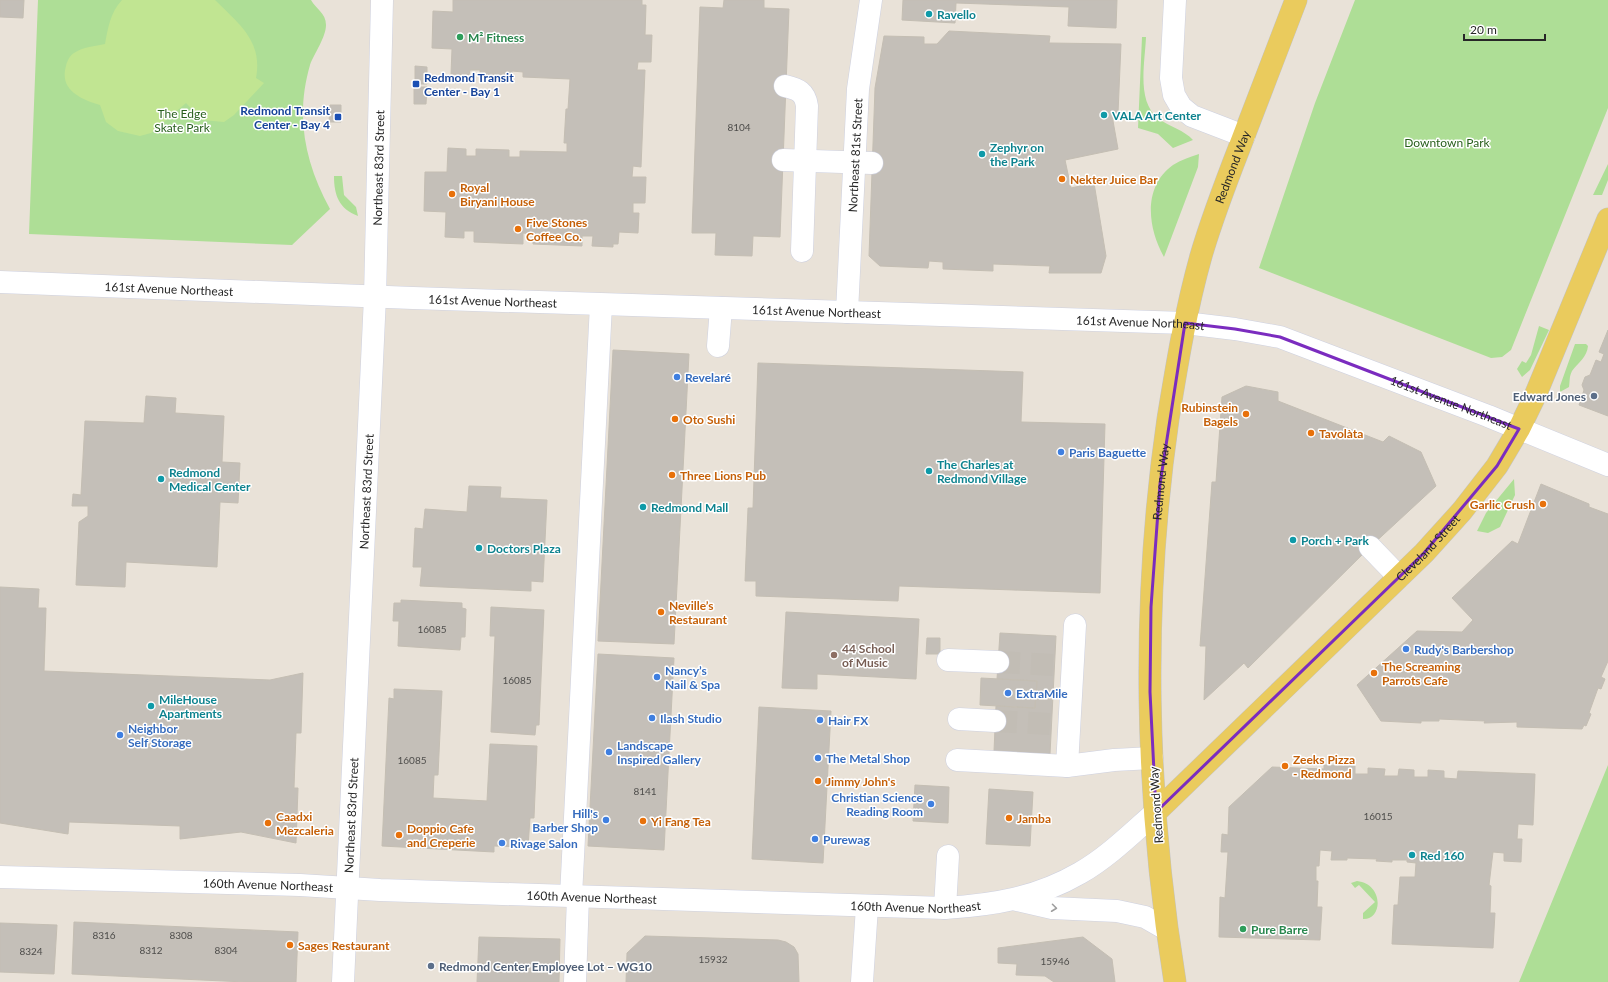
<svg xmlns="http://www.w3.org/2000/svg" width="1608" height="982" font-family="Lato,sans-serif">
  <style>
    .green { fill: #aede96 }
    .pitch { fill: #c1e592 }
    .building { fill: #c4bfb8; stroke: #c4beb3 }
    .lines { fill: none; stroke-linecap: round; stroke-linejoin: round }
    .minor-tunnel { stroke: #c2bdb5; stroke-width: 22; stroke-dasharray: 22 11; stroke-linecap: butt }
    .minor-casing { stroke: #ced1e0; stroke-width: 23 }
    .major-casing { stroke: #c3c3c3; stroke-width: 23 }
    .minor { stroke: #fff; stroke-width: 22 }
    .major { stroke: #eacb5d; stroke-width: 22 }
    .oneway { stroke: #9e9e9e }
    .marked { fill: none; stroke: #7b2cbf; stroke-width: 3; stroke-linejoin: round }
    .culture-dot { fill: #0f9aa8; stroke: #fff; stroke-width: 1.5 }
    .leisure-dot { fill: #2e9e5b; stroke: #fff; stroke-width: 1.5 }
    .transit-dot { fill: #1a4fb4; stroke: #fff; stroke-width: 1.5 }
    .food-dot { fill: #e8710a; stroke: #fff; stroke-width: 1.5 }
    .shop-dot { fill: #3f7fe0; stroke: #fff; stroke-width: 1.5 }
    .service-dot { fill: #5c6f8a; stroke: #fff; stroke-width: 1.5 }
    .education-dot { fill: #8d6e63; stroke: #fff; stroke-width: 1.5 }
    .labels { text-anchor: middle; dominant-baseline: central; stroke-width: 3; stroke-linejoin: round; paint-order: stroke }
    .number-label { font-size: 10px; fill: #4e4d4b }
    .culture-label { font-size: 12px; font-weight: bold; fill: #0d838f; stroke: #fff; text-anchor: start }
    .leisure-label { font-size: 12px; font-weight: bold; fill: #27864d; stroke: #fff; text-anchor: start }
    .transit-label { font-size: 12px; font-weight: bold; fill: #164399; stroke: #fff; text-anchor: start }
    .park-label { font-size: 12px; fill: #285f1c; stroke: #fff }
    .street-label { font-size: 12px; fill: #272727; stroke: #fff }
    .food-label { font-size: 12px; font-weight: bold; fill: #c56008; stroke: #fff; text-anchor: start }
    .shop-label { font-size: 12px; font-weight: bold; fill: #366cbe; stroke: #fff; text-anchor: start }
    .service-label { font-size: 12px; font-weight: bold; fill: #4e5e75; stroke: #fff; text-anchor: end }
    .education-label { font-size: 12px; font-weight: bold; fill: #785e54; stroke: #fff; text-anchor: start }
  </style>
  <rect width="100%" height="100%" fill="#e9e2d8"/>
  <path class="green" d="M38 0H311C316 9 326 13 326 25 326 37 314 54 310 65 295 117 305 163 330 209L292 245 29 234Z
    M1355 0H1608V108L1511 350 1502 357 1491 358 1259 268 1315 103Z
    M1142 37H1146C1145 63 1136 102 1159 119 1170 127 1184 130 1193 140L1173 148 1158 134 1138 128Z
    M1199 154 1198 167 1164 257C1148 229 1142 187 1173 165 1181 160 1190 157 1199 154Z
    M1608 164V180L1602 195H1593Z
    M334 176H342L344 195 356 207 358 216C339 209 334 195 334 176Z
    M1539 326 1549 330 1530 370 1522 377 1517 369 1522 361 1526 363 1531 355Z
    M1575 344H1586L1588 346C1587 357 1578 363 1572 371 1569 377 1570 381 1569 387L1560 392V386Z
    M1514 479 1515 495 1500 527 1488 533 1477 531 1486 513Z
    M1608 765V982H1519Z
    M1357 881C1384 884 1383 920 1363 919V913L1375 902 1359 885 1355 888 1351 883Z"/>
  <path class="pitch" d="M122 0H215C239 24 263 41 256 78L264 83 234 115 224 122 202 120 186 103 151 133 140 136 118 131 106 122 100 105C81 99 59 90 66 66 67 61 70 55 74 53 83 47 95 46 105 44 108 28 110 13 122 0Z"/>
  <path class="building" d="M0 0H24L23 18 0 17Z
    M453 0H642V5H646L645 35H652L651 62H638L637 70H645L641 167 633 166 632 177H646L645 203H633V213H639L638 233 619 232 618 244H613V247L592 246 593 236H582V246L533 244V234L523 233V244L474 242V231H464V238L445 237 446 212 424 211 425 172H447L448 148 466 149V156H476V149L509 150V157H520V151L567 152V143H564L566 109H568L570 79 523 77V72L512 71V77L480 75V70H470L469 75 451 74 452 49 432 48 433 11 453 12Z
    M724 0H764V8L789 9 780 237 753 236 752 256 715 255 716 233H692L700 7 723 8Z
    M903 0H1117L1116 28 1068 26 1069 7 956 3 955 23 902 20Z
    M949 31 1050 36 1049 43 1121 44 1118 113V117H1113V121L1118 149 1065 160 1071 188 1094 183 1106 256 1101 273H1049L1050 266 993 264V271L943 269V262L929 261 928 268 880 266 869 256 875 88 884 36 924 37V44H937Z
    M415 66 427 67V84H415Z
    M414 87H427L426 104H414Z
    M330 105H341V122H329Z
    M1608 330V416L1579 405 1584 390 1582 385 1585 377 1590 375 1596 360 1601 362 1604 354 1599 352Z
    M613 350 689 354 674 644 598 641Z
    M758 363 1023 372 1021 422 1105 424 1100 593 899 586 898 601 756 596V581H745L748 508H753Z
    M1246 386 1278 392V401L1383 442 1389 436 1421 452 1436 486 1370 547 1248 668 1244 663 1204 700 1206 646H1200L1212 482H1216L1222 397Z
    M146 396 176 398 175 413 224 416 222 462 240 463 238 503 220 502 217 567 126 562 125 587 76 585 79 522 88 516V506H72L73 494 81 495 85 421 144 423Z
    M1541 484 1589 504V507L1608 514V661L1601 677 1605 679 1601 689 1598 688 1589 713 1591 714 1586 726 1584 725 1582 729 1517 727V722L1484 723 1485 721 1439 719V721H1421V723L1381 721 1357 685 1417 631 1462 632 1473 620 1452 598 1512 541 1518 544Z
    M469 486 501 487 500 498 547 500 543 582 531 581V591L420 586 422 567H413L415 528 423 529 425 509 467 512Z
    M0 587 39 589 38 608H46L44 671 270 680 303 673 301 733H296L294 788H298L296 843 241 832 180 839V826L69 822 68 834 0 823Z
    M401 600 462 603V608L466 609 465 637H461L460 650 398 646 399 621H393L394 603H401Z
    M491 607 544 610 539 725H536L535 735 491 732 495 636H490Z
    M786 612 919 619 916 679 817 674V689L782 688Z
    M1000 633 1056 636 1050 754 994 751 996 706 1035 708 1037 681 997 679Z
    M927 638H940V654H926Z
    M598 654 674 658 664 850 588 846Z
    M981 678 1037 681 1035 708 980 705Z
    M394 689 442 691 438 775H434L433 798 487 801 490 744 537 746 534 818H530L528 847 494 846V852L382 846 389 698 394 699Z
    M759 707 831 711 823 863 752 859Z
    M1324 765 1355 766V774H1368V768L1385 769 1384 776H1398L1399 769 1414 770V777H1428V770L1444 771V778L1457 779 1458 771 1535 774 1533 825 1518 824 1517 839H1522L1521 862 1504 861V853L1493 852 1489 885 1491 886 1490 913H1495L1493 948 1392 944 1394 905H1398L1400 877H1415L1416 863 1407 862V860H1392V862L1376 861 1377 859 1347 858V860H1331L1332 851 1320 850 1319 866H1316V881H1318L1317 907H1322L1320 940 1219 937 1220 897 1225 898 1228 852H1221L1222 834 1228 835 1229 807 1272 767 1324 769Z
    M915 785 949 787 948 823 913 821Z
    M989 789 1033 792 1030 846 986 844Z
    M74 922 298 932 296 982H245L72 974Z
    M0 923 57 925 54 974 0 972Z
    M645 936 778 940 786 942 794 947 798 954 799 982H626L627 953Z
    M479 937 560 939 559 982H477Z
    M1083 937 1112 959 1115 982H1054L1045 976 1016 975 1017 964 998 963V948Z"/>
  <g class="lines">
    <path class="minor-tunnel" d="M998 662 1055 665
      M995 721 1052 724"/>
    <g class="minor-casing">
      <g id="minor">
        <path d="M1175 0 1171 78 1174 95 1181 107 1192 116 1244 136"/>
        <path d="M785 86C798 89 805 92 807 106L802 251"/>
        <path d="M783 160 872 163"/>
        <path id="s1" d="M0 282 413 298 1185 323 1235 329 1280 337 1488 416 1608 465"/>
        <path id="s2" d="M847 312 858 89 871 0"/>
        <path d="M718 346 721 308"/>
        <path d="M1370 547 1399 577"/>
        <path d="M948 660 998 662"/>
        <path d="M959 719 995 721"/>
        <path d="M957 760 1067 766 1114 760 1152 758"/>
        <path d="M1067 766 1075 625"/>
        <path id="s3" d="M0 877 300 885 380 890 945 908C993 905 1037 898 1080 873 1108 857 1132 833 1156 812"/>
        <path d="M571 896 601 305"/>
        <path d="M1017 900 1052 908 1117 911 1145 917 1166 929"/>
        <path d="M945 908 948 856"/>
        <path id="s4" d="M343 982 375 297 382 0"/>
        <path d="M575 982 578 896"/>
        <path d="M862 982 867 907"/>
      </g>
    </g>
    <g class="major-casing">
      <g id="major">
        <path id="s5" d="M1156 812 1424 553 1462 511 1497 466 1519 429 1535 396 1608 219"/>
        <path id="s6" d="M1175 982C1145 797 1141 604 1168 419 1177 364 1186 309 1201 256 1212 218 1226 182 1240 146 1259 97 1277 49 1296 0"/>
      </g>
    </g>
    <use href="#minor" class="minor"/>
    <use href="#major" class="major"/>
  </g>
  <defs><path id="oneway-chevron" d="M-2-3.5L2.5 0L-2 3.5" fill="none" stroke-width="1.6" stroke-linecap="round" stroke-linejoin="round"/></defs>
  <use class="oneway" href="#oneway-chevron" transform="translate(1054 908) rotate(7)"/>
  <path class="marked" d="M1185 323 1235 329 1280 337 1519 429 1497 466 1424 553 1156 812 1150 692 1151 607 1160 484Z"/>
  <g class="culture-dot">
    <circle cx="929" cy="14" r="4"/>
    <circle cx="1104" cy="115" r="4"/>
    <circle cx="982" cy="154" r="4"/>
    <circle cx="929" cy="471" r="4"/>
    <circle cx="161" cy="479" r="4"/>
    <circle cx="643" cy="507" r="4"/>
    <circle cx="1293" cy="540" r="4"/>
    <circle cx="479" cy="548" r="4"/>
    <circle cx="151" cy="706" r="4"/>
    <circle cx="1412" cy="855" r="4"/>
  </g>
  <g class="leisure-dot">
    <circle cx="460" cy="37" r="4"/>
    <circle cx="1243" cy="929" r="4"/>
  </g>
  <g class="transit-dot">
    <rect x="412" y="80" width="8" height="8" rx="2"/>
    <rect x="334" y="113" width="8" height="8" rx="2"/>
  </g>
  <g class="food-dot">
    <circle cx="1062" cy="179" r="4"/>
    <circle cx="452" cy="194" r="4"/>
    <circle cx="518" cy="229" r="4"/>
    <circle cx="1246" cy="414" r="4"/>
    <circle cx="675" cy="419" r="4"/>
    <circle cx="1311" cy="433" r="4"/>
    <circle cx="672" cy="475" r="4"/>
    <circle cx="1543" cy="504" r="4"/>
    <circle cx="661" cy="612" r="4"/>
    <circle cx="1374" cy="673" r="4"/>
    <circle cx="1285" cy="766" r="4"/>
    <circle cx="818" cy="781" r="4"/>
    <circle cx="1009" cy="818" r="4"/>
    <circle cx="643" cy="821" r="4"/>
    <circle cx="268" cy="823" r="4"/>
    <circle cx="399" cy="835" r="4"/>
    <circle cx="290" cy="945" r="4"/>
  </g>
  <g class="shop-dot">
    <circle cx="677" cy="377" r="4"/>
    <circle cx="1061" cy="452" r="4"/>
    <circle cx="1406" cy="649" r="4"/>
    <circle cx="657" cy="677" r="4"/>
    <circle cx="1008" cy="693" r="4"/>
    <circle cx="652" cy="718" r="4"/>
    <circle cx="820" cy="720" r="4"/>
    <circle cx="120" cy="735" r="4"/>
    <circle cx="609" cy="752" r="4"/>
    <circle cx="818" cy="758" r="4"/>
    <circle cx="931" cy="804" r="4"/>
    <circle cx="606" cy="820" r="4"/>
    <circle cx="815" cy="839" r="4"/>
    <circle cx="502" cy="843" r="4"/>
  </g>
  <g class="service-dot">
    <circle cx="1594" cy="396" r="4"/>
    <circle cx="431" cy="966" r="4"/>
  </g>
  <circle class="education-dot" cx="834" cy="655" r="4"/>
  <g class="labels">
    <g class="number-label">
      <text x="739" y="127">8104</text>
      <text x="432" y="629">16085</text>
      <text x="517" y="680">16085</text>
      <text x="412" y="760">16085</text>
      <text x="645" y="791">8141</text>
      <text x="1378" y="816">16015</text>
      <text x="104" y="935">8316</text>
      <text x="181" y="935">8308</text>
      <text x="151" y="950">8312</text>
      <text x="226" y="950">8304</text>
      <text x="31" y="951">8324</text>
      <text x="713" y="959">15932</text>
      <text x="1055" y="961">15946</text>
    </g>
    <g class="culture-label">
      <text x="937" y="14">Ravello</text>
      <text x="1112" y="115">VALA Art Center</text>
      <text x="990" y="147">Zephyr on<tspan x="990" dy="14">the Park</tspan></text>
      <text x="937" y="464">The Charles at<tspan x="937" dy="14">Redmond Village</tspan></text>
      <text x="169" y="472">Redmond<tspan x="169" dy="14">Medical Center</tspan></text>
      <text x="651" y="507">Redmond Mall</text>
      <text x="1301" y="540">Porch + Park</text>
      <text x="487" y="548">Doctors Plaza</text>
      <text x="159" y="699">MileHouse<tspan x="159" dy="14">Apartments</tspan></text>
      <text x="1420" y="855">Red 160</text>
    </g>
    <g class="leisure-label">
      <text x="468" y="37">M² Fitness</text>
      <text x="1251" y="929">Pure Barre</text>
    </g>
    <g class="transit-label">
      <text x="424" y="77">Redmond Transit<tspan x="424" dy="14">Center - Bay 1</tspan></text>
      <text x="330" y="110" text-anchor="end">Redmond Transit<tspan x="330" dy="14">Center - Bay 4</tspan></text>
    </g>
    <g class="park-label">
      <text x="182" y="113">The Edge<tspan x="182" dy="14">Skate Park</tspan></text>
      <text x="1447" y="142">Downtown Park</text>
    </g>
    <g class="street-label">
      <text stroke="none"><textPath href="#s2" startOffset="157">Northeast 81st Street</textPath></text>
      <text stroke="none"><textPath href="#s4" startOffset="815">Northeast 83rd Street</textPath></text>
      <text stroke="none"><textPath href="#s6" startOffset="826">Redmond Way</textPath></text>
      <text stroke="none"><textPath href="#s1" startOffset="169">161st Avenue Northeast</textPath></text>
      <text stroke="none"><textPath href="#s1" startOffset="493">161st Avenue Northeast</textPath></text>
      <text stroke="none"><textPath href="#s1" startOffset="817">161st Avenue Northeast</textPath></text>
      <text stroke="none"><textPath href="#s1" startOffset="1141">161st Avenue Northeast</textPath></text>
      <text stroke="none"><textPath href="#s1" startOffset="1465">161st Avenue Northeast</textPath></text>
      <text stroke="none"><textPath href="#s6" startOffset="502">Redmond Way</textPath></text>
      <text stroke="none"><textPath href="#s4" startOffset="491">Northeast 83rd Street</textPath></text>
      <text stroke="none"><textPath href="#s5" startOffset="379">Cleveland Street</textPath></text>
      <text transform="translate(1156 805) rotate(-94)">Redmond Way</text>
      <text stroke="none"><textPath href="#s4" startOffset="167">Northeast 83rd Street</textPath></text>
      <text stroke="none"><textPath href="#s3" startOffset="268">160th Avenue Northeast</textPath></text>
      <text stroke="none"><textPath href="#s3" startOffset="592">160th Avenue Northeast</textPath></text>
      <text stroke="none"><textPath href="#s3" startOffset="916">160th Avenue Northeast</textPath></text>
    </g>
    <g class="food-label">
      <text x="1070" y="179">Nekter Juice Bar</text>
      <text x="460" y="187">Royal<tspan x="460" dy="14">Biryani House</tspan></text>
      <text x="526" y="222">Five Stones<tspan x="526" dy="14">Coffee Co.</tspan></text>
      <text x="1238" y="407" text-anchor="end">Rubinstein<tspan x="1238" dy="14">Bagels</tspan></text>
      <text x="683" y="419">Oto Sushi</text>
      <text x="1319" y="433">Tavolàta</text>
      <text x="680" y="475">Three Lions Pub</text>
      <text x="1535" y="504" text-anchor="end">Garlic Crush</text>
      <text x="669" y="605">Neville’s<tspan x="669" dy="14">Restaurant</tspan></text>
      <text x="1382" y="666">The Screaming<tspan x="1382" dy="14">Parrots Cafe</tspan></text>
      <text x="1293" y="759">Zeeks Pizza<tspan x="1293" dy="14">- Redmond</tspan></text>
      <text x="826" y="781">Jimmy John's</text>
      <text x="276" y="816">Caadxi<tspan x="276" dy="14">Mezcaleria</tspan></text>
      <text x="1017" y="818">Jamba</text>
      <text x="651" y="821">Yi Fang Tea</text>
      <text x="407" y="828">Doppio Cafe<tspan x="407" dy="14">and Creperie</tspan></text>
      <text x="298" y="945">Sages Restaurant</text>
    </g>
    <g class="shop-label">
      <text x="685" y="377">Revelaré</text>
      <text x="1069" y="452">Paris Baguette</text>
      <text x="1414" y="649">Rudy's Barbershop</text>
      <text x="665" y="670">Nancy’s<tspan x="665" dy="14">Nail &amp; Spa</tspan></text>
      <text x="1016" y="693">ExtraMile</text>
      <text x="660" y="718">Ilash Studio</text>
      <text x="828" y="720">Hair FX</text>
      <text x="128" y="728">Neighbor<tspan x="128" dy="14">Self Storage</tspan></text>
      <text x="617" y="745">Landscape<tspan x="617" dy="14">Inspired Gallery</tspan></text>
      <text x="826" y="758">The Metal Shop</text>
      <text x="923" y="797" text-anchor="end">Christian Science<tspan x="923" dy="14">Reading Room</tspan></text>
      <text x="598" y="813" text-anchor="end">Hill's<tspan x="598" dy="14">Barber Shop</tspan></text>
      <text x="823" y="839">Purewag</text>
      <text x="510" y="843">Rivage Salon</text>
    </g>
    <g class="service-label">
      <text x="1586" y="396">Edward Jones</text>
      <text x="439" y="966" text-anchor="start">Redmond Center Employee Lot – WG10</text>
    </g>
    <g class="education-label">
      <text x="842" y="648">44 School<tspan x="842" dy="14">of Music</tspan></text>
    </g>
  </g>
  <path d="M1464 34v6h81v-6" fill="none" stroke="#272727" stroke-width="2"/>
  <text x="1470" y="34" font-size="12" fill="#272727" stroke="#ffffff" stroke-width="3" paint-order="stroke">20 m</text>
</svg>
